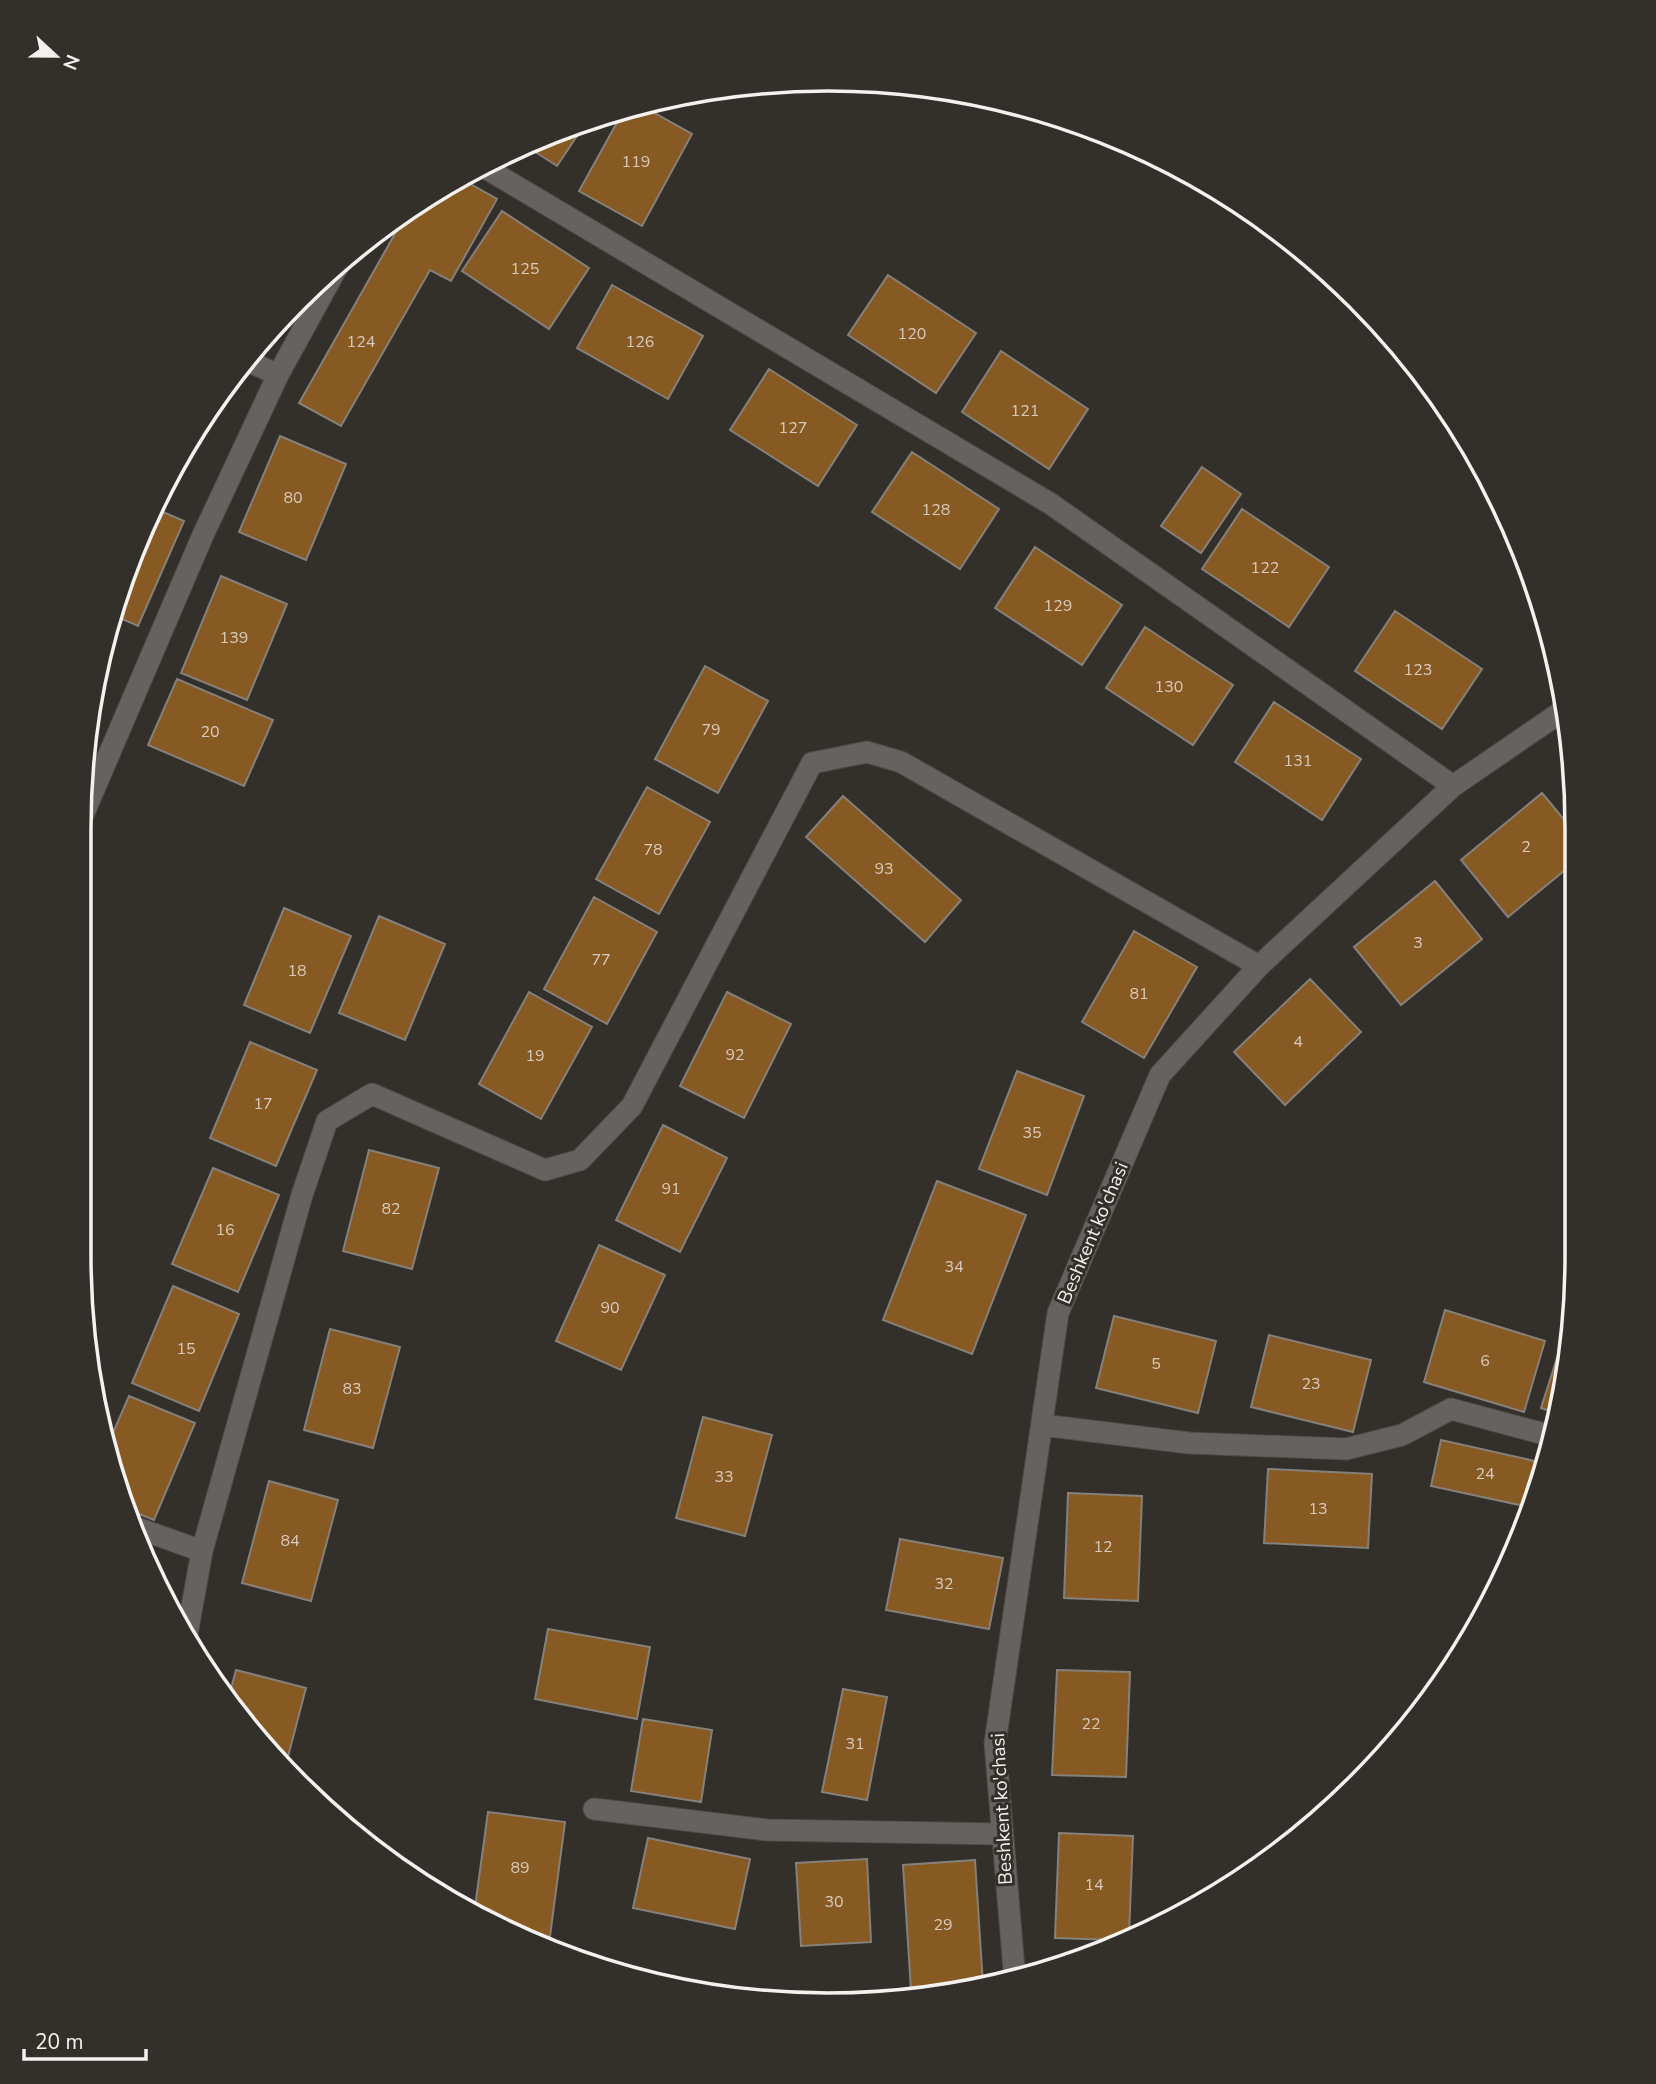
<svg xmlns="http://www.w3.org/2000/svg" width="1656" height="2084" font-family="'Nunito Sans',sans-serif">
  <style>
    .building { fill: #875923; stroke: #86807b; stroke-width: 2 }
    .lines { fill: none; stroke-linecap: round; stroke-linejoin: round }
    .street-casing { stroke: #4e4a45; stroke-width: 23 }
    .street { stroke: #656260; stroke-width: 21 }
    .labels { text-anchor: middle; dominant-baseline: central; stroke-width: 6; stroke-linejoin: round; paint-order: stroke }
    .number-label { font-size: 16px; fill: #d9cbbb }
    .street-label { font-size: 19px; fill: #f4f1ee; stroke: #332f2a }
    .rim { fill: none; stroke: #f4f1ee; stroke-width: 3.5 }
  </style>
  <rect width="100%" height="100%" fill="#332f2a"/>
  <path class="building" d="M642 106 692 134 642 226 579 191 624 110Z
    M589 118 557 166 526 146 588 118Z
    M458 177 497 199 451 281 430 270 341 426 299 403 409 209Z
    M502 211 589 268 549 329 462 271Z
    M888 275 976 333 936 393 848 335Z
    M612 285 703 336 668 399 577 348Z
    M1001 351 1088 409 1049 469 962 412Z
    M769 369 857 425 818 486 730 430Z
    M280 436 346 464 306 560 239 532Z
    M912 452 999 509 960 569 872 512Z
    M1202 467 1241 494 1201 553 1161 526Z
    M154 508 184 521 138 626 113 615 119 587Z
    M1242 509 1329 567 1289 627 1202 569Z
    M1035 547 1122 605 1082 665 995 608Z
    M221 576 287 604 247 700 181 673Z
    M1395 611 1482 669 1442 729 1355 671Z
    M1145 627 1233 685 1193 745 1106 688Z
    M705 666 768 701 718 793 655 759Z
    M177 679 273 720 244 786 148 745Z
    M1274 702 1361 759 1322 820 1235 762Z
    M1576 782V801L1566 790Z
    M647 787 710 822 659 914 596 879Z
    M1542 793 1576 834V861L1508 917 1461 860Z
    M843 796 961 900 925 942 806 837Z
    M1435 881 1482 939 1401 1005 1354 947Z
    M594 897 657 932 607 1024 544 989Z
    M284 908 351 936 310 1033 244 1005Z
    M379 916 445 944 405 1040 339 1013Z
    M1134 931 1197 967 1144 1058 1082 1022Z
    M1310 979 1361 1032 1285 1105 1234 1052Z
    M529 992 592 1027 541 1119 479 1084Z
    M727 992 791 1024 744 1118 680 1086Z
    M250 1042 317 1070 276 1166 210 1138Z
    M1017 1071 1084 1096 1047 1195 979 1169Z
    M663 1125 727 1158 680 1252 616 1220Z
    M369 1150 439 1168 412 1269 343 1251Z
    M213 1168 279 1195 238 1292 172 1264Z
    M937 1181 1026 1215 972 1354 883 1320Z
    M599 1245 665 1275 621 1370 556 1341Z
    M173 1286 239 1314 199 1411 132 1383Z
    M1445 1310 1545 1341 1524 1412 1424 1382Z
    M1114 1316 1216 1341 1198 1413 1096 1388Z
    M330 1329 400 1347 373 1448 304 1430Z
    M1269 1335 1371 1360 1353 1432 1251 1407Z
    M1562 1342 1569 1344 1563 1402 1559 1414 1541 1408Z
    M129 1396 195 1423 154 1520 129 1510 105 1451Z
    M703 1417 772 1435 745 1536 676 1518Z
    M1441 1440 1539 1462 1529 1507 1431 1486Z
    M1268 1469 1372 1474 1368 1548 1264 1543Z
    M269 1481 338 1500 311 1601 242 1583Z
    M1068 1493 1142 1496 1138 1601 1064 1598Z
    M900 1539 1003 1558 989 1629 886 1610Z
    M548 1629 650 1647 637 1719 535 1699Z
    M236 1670 306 1688 285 1768 229 1696Z
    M1057 1670 1130 1672 1126 1777 1052 1775Z
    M843 1689 887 1697 867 1800 822 1792Z
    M643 1719 712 1730 701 1802 631 1791Z
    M488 1812 565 1822 549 1944 474 1914Z
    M1059 1833 1133 1836 1129 1935 1117 1940 1055 1938Z
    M648 1838 750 1859 735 1929 633 1908Z
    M867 1859 871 1942 801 1946 796 1863Z
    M975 1860 983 1985 911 1990 903 1865Z"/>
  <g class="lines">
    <g class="street-casing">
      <path id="street" d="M482 166 1051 504 1453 786
        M246 360 278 375
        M80 822 203 535 278 375 339 264
        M1042 1425 1189 1443 1346 1449 1402 1435 1451 1409 1552 1436
        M137 1528 202 1551
        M186 1640 202 1551 302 1195 327 1121 372 1094 545 1170 580 1160 632 1106 812 763 867 752 901 762 1259 966
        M594 1809 767 1830 1002 1834
        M1015 1981 995 1743 1058 1313 1160 1075 1259 966 1453 786 1564 710"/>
    </g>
    <use href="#street" class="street"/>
  </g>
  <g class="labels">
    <g class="number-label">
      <text x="636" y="162">119</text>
      <text x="525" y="269">125</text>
      <text x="912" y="334">120</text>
      <text x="361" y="342">124</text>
      <text x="640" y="342">126</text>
      <text x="1025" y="411">121</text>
      <text x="793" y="428">127</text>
      <text x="293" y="498">80</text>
      <text x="936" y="510">128</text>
      <text x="1265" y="568">122</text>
      <text x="1058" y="606">129</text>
      <text x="234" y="638">139</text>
      <text x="1418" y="670">123</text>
      <text x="1169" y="687">130</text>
      <text x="711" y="730">79</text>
      <text x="210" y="732">20</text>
      <text x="1298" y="761">131</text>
      <text x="1526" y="847">2</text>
      <text x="653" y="850">78</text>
      <text x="884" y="869">93</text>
      <text x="1418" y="943">3</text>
      <text x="601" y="960">77</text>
      <text x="297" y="971">18</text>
      <text x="1139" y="994">81</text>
      <text x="1298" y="1042">4</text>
      <text x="735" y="1055">92</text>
      <text x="535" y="1056">19</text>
      <text x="263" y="1104">17</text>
      <text x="1032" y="1133">35</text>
      <text x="671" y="1189">91</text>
      <text x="391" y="1209">82</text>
      <text x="225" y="1230">16</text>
      <text x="954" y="1267">34</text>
      <text x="610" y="1308">90</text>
      <text x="186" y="1349">15</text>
      <text x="1485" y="1361">6</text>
      <text x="1156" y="1364">5</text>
      <text x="1311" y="1384">23</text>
      <text x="352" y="1389">83</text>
      <text x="1485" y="1474">24</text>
      <text x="724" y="1477">33</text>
      <text x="1318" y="1509">13</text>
      <text x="290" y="1541">84</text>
      <text x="1103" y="1547">12</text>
      <text x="944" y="1584">32</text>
      <text x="1091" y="1724">22</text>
      <text x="855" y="1744">31</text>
      <text x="520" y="1868">89</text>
      <text x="1094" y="1885">14</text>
      <text x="834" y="1902">30</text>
      <text x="943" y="1925">29</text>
    </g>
    <g class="street-label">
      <text transform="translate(1093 1233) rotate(-67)">Beshkent ko'chasi</text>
      <text transform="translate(1002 1809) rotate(-93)">Beshkent ko'chasi</text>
    </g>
  </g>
  <path d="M0 0H1656V2084H0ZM828 91H828A737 737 0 0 1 1565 828V1256A737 737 0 0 1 828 1993H828A737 737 0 0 1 91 1256V828A737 737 0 0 1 828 91Z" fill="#332f2a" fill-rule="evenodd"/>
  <path class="rim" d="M828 91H828A737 737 0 0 1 1565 828V1256A737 737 0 0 1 828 1993H828A737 737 0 0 1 91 1256V828A737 737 0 0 1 828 91Z"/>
  <g transform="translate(56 56) rotate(112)" stroke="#332f2a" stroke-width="5" paint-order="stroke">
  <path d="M0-5L12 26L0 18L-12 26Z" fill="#f4f1ee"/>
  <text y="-10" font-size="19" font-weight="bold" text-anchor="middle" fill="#f4f1ee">N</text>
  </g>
  <path d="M24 2049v10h122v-10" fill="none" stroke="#f4f1ee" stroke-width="3.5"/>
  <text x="35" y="2049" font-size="21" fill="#f4f1ee" stroke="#332f2a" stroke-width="5" paint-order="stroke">20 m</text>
</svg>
